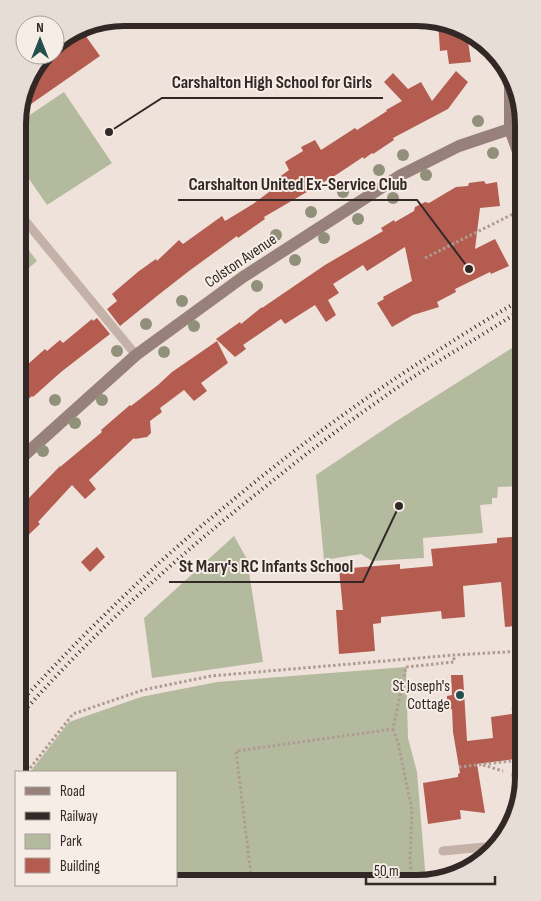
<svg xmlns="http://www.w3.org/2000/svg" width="541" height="901" font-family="'Sofia Sans Condensed',sans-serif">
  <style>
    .green { fill: #b4ba9d }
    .building { fill: #b55c50 }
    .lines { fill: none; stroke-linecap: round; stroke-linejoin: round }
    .path { stroke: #af9b93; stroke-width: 3; stroke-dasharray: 2.5 2.5; stroke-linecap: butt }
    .lane { stroke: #c4b1a8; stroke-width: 9 }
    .street { stroke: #c4b1a8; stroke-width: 12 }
    .secondary { stroke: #97817a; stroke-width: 12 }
    .rail { stroke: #322927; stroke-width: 4; stroke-dasharray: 1 4; stroke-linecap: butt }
    .tree { fill: #91907b }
    .poi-dot { fill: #224e4b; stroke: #f6ede6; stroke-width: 2 }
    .labels { text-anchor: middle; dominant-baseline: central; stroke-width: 4; stroke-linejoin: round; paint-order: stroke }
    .street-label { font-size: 16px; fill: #322927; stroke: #f6ede6 }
    .poi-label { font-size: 16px; fill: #322927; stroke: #f6ede6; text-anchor: end }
    .rim { fill: none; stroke: #322927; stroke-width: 6 }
    .leader { fill: none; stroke: #322927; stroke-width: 2 }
    .callout-dot { fill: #322927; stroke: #f6ede6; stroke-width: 2 }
    .callout-label { font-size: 18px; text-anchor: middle; font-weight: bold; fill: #322927; stroke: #f6ede6; stroke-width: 4; stroke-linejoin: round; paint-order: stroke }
  </style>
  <rect width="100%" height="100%" fill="#eee2da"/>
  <path class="green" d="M64 92 112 163 47 205 18 163V123Z
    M18 236 37 261 18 277Z
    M523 341V486L498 487 497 498H492V504L480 505 483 533 423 538 424 558 372 561 361 554 324 560 316 475 395 422Z
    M234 536 247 559 263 662 152 678 144 618Z
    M406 667 408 738 417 772 426 882 417 883H176V772H30L69 722 141 697 217 682Z"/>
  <path class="building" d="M438 20 467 34 471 62 449 64 447 50 440 51Z
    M80 28 100 56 18 113 29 77 45 55H55V43Z
    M456 71 468 82 448 109 393 138 394 140 373 154 372 153 364 159 363 157 336 175 264 217 265 219 238 238 237 236 189 271 157 296 120 326 107 309 117 301 112 294 139 271 156 259 157 261 179 240 183 244 222 216 225 221 253 204 281 183 278 178 289 170 285 162 303 151 301 147 315 140 321 150 355 128 357 130 387 111 386 110 402 101 384 82 393 73 408 89 421 82 432 101Z
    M484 181 486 184 497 182 500 206 480 208 475 249 495 239 509 266 491 274 490 272 455 289 456 292 437 302 439 307 413 315 392 327 377 303 384 299 383 297 412 281 405 247 367 271 363 265 333 284 339 293 328 300 336 315 326 322 315 305 285 324 281 319 243 345 246 349 235 357 216 339 240 322 241 324 262 307V308L325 265 383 231 381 228 394 220 395 222 414 211 415 207 425 202 429 203 456 187 468 186 469 183Z
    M97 318 110 334 61 372 33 397 32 396 18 408V373L45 349 47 351 60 340 63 343 92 319 93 321Z
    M217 341 228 363 201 383 207 391 194 401 184 390 160 408 162 412 150 421 151 433 147 437 135 439 134 438 89 480 96 489 85 499 72 485 38 522 40 524 18 545V505L25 498 27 500 60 466V467L102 432 101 430 130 405 131 406 158 385 172 372Z
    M523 536V552L521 553 523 582V625L505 627 501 582 463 586 465 617 442 619 441 611 381 617V623L373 624 375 651 339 654 336 610H343L339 569 400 564V569L433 566 431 549 497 543V538Z
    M97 547 105 557 90 572 81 562Z
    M451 675H463L467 741 493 738 491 717 512 714 516 715H523V758L477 764 485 813 460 810 461 819 428 824 423 783 458 777V774L460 773 453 732 452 709 447 710V696L452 695Z"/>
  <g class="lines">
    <path class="path" d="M425 258 523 209
      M393 729 398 743 412 810 410 858 412 883
      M483 765 503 771
      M459 767 511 761
      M27 772 73 714 143 690 211 676 454 655 523 651
      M252 883 236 751 393 729 406 667 454 662V655"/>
    <path class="lane" d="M18 212 136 355
      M516 709H523
      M443 851 484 847 493 848"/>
    <path class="street" d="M517 775H523"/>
    <path class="secondary" d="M508 73 510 86V129L523 166
      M18 461 136 355 243 277 401 175 459 146 510 129"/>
    <path class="rail" d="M18 705C58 661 99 619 143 578 170 552 199 528 228 504 288 454 349 409 414 366 450 343 486 319 523 299
      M18 718C91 635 173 560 260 491 298 460 337 430 377 402 408 379 442 359 475 339 491 329 507 319 523 309"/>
  </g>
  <g class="tree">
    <circle cx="478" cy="121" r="6"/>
    <circle cx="493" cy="153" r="6"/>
    <circle cx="403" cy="155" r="6"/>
    <circle cx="379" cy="170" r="6"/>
    <circle cx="426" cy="175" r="6"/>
    <circle cx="343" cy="192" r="6"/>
    <circle cx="393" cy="198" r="6"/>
    <circle cx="311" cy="212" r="6"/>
    <circle cx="358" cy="219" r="6"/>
    <circle cx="276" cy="235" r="6"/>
    <circle cx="324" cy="238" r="6"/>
    <circle cx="295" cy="260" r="6"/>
    <circle cx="257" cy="286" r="6"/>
    <circle cx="182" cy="301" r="6"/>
    <circle cx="146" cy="324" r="6"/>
    <circle cx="194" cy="326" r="6"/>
    <circle cx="117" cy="351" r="6"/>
    <circle cx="164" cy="352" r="6"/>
    <circle cx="55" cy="400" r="6"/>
    <circle cx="102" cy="400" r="6"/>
    <circle cx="75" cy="423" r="6"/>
    <circle cx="43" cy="451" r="6"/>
  </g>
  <circle class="poi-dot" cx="460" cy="695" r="5"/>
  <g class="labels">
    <g class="street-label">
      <text transform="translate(241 261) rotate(-34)">Colston Avenue</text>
    </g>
    <g class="poi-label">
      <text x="450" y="686">St Joseph's<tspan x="450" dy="18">Cottage</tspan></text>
    </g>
  </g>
  <path d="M0 0H541V901H0ZM124 26H417A98 98 0 0 1 515 124V777A98 98 0 0 1 417 875H124A98 98 0 0 1 26 777V124A98 98 0 0 1 124 26Z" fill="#e6ddd7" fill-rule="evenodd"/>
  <path class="rim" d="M124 26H417A98 98 0 0 1 515 124V777A98 98 0 0 1 417 875H124A98 98 0 0 1 26 777V124A98 98 0 0 1 124 26Z"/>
  <path class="leader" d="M109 132L162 98H383M469 269L417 200H178M399 506L363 582H169"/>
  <g class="callout-dot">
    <circle cx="109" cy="132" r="5"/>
    <circle cx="469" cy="269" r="5"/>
    <circle cx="399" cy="506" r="5"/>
  </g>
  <g class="callout-label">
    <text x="272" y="88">Carshalton High School for Girls</text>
    <text x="298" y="190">Carshalton United Ex-Service Club</text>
    <text x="266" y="572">St Mary's RC Infants School</text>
  </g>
  <rect x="15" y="771" width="162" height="115" fill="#f6ede6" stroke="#a89f9a"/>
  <rect x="25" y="787" width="25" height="8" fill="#97817a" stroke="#a89f9a"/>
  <text x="60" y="796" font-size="15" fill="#322927">Road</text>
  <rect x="25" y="812" width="25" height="8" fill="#322927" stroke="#a89f9a"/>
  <text x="60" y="821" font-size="15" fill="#322927">Railway</text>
  <rect x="25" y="834" width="25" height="15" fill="#b4ba9d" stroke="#a89f9a"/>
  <text x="60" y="846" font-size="15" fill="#322927">Park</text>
  <rect x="25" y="858" width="25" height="15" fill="#b55c50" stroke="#a89f9a"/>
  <text x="60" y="871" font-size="15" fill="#322927">Building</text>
  <g transform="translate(40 40)"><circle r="24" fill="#f6ede6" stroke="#a89f9a"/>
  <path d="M0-4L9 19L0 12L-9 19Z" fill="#224e4b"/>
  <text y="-8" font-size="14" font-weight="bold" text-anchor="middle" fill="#322927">N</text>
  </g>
  <path d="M366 876v8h129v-8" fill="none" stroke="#322927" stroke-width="2.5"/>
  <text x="374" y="876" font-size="15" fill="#322927" stroke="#f6ede6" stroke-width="4" paint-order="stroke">50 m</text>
</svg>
